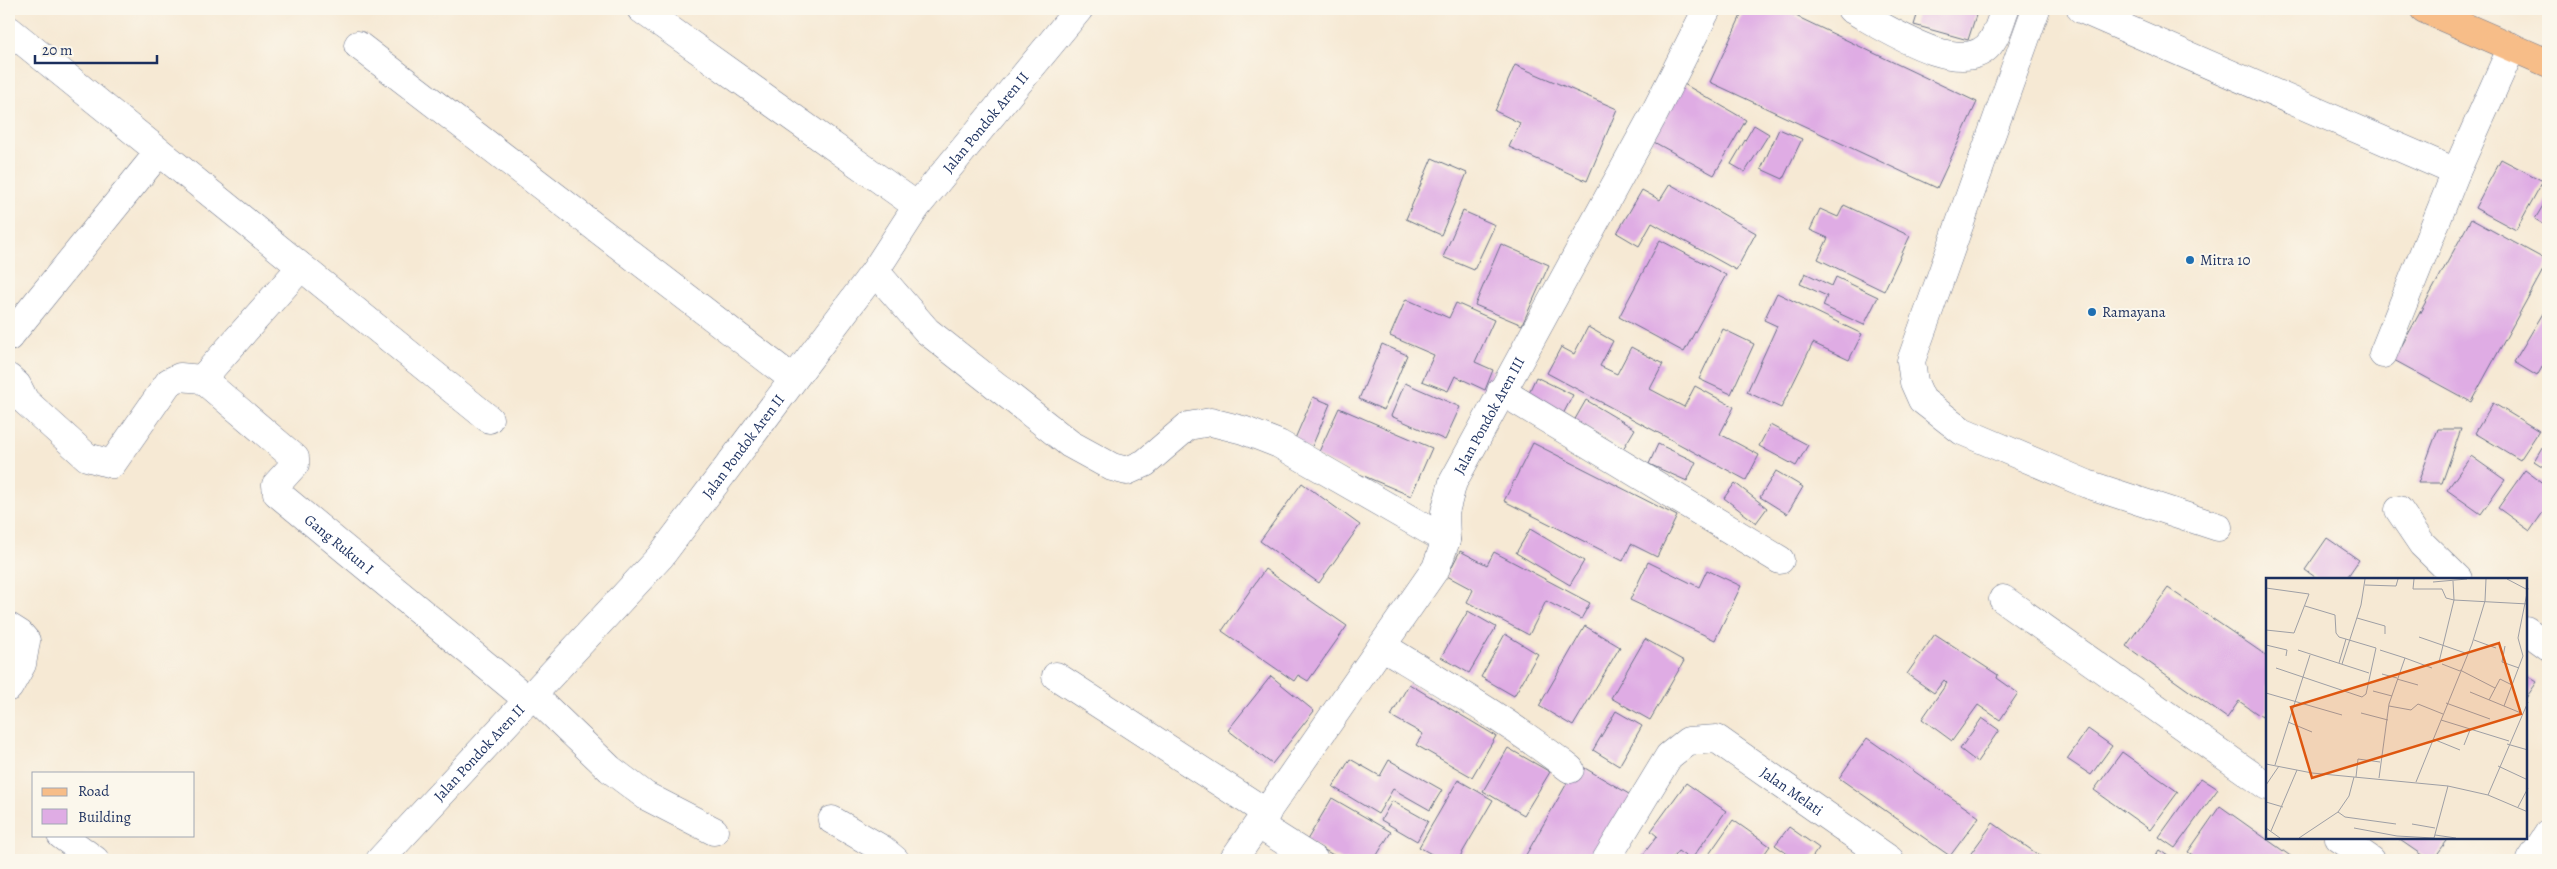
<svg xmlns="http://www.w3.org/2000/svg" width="2557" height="869" font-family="Alegreya,serif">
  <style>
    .building { fill: #dface4 }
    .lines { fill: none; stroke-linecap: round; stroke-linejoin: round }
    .minor-casing { stroke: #687087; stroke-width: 29 }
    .major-casing { stroke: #687087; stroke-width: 29 }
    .minor { stroke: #fff; stroke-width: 28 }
    .major { stroke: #f7bd88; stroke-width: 28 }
    .poi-dot { fill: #1f6fb2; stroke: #fbf7ec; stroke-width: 2 }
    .labels { text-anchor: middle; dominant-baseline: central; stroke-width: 4; stroke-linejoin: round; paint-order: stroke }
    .street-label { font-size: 15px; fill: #1b2f5e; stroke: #fbf7ec }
    .poi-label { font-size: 15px; fill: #1b2f5e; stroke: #fbf7ec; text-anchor: start }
    .inset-road { fill: none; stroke: #9e9fa5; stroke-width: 1 }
    .view { fill: #de5710; fill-opacity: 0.15; stroke: #de5710; stroke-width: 2.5 }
    .inset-edge { fill: none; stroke: #1b2f5e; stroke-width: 2.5 }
  </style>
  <rect width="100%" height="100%" fill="#fbf7ec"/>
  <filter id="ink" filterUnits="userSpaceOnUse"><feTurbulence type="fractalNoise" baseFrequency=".02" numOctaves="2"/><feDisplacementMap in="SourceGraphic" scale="10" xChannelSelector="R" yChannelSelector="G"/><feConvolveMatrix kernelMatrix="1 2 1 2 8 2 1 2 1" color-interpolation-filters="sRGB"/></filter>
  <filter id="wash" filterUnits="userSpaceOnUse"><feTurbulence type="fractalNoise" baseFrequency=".0096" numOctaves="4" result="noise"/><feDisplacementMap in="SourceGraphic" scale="20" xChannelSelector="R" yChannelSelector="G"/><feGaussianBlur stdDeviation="1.12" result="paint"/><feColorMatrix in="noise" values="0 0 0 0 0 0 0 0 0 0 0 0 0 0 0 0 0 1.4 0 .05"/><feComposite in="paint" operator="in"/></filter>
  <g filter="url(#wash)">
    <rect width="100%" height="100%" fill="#f6e9d4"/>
    <g id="blocks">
      <path class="building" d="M1744 9H1781L1977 102 1937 188 1710 82Z
        M1919 9H1978L1968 40 1914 25Z
        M1515 65 1617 109 1587 181 1509 147 1520 123 1495 111Z
        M1684 84 1746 120 1714 175 1652 141Z
        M1754 125 1769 134 1745 172 1731 164Z
        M1779 129 1802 139 1783 179 1761 169Z
        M1432 158 1467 173 1441 235 1406 219Z
        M2501 159 2543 181 2516 230 2475 208Z
        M1670 184 1756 233 1736 270 1652 223 1639 246 1617 233 1642 190 1660 200Z
        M2548 197V227L2535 219Z
        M1844 205 1910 236 1884 291 1818 259 1828 238 1810 230 1820 209 1838 217Z
        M1463 211 1495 225 1474 270 1443 257Z
        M2471 219 2548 261 2471 402 2394 360Z
        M1660 240 1726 275 1684 352 1619 317Z
        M1501 244 1549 265 1522 325 1475 305Z
        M1805 273 1832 286 1836 277 1878 297 1864 325 1823 306 1827 296 1800 284Z
        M1777 293 1862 334 1849 360 1813 343 1781 408 1747 392 1777 326 1764 320Z
        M1406 299 1449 318 1456 303 1494 320 1475 362 1493 370 1485 390 1455 376 1448 391 1422 381 1434 355 1390 336Z
        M2548 305V357L2537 376 2514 362Z
        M1588 327 1613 341 1600 366 1617 374 1631 347 1663 364 1650 389 1684 407 1695 386 1734 407 1720 434 1759 455 1746 480 1547 373 1561 347 1574 354Z
        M1723 329 1754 344 1731 394 1699 379Z
        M1382 344 1407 355 1384 410 1359 399Z
        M1536 377 1573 395 1562 416 1526 399Z
        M1405 383 1460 407 1445 440 1391 416Z
        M1313 397 1330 404 1311 449 1294 441Z
        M1586 400 1635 429 1623 449 1574 421Z
        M2493 403 2539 431 2520 460 2475 433Z
        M1339 408 1432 448 1411 496 1317 456Z
        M1770 425 1808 445 1796 466 1759 446Z
        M2438 429H2461L2442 483H2418Z
        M2548 437V470L2534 461Z
        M1533 443 1677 516 1657 557 1631 544 1623 561 1504 501Z
        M1658 444 1696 462 1687 481 1649 464Z
        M2471 456 2505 480 2481 514 2447 490Z
        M2525 470 2548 487V505L2530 531 2498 508Z
        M1776 471 1803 487 1787 514 1760 497Z
        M1302 483 1360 525 1319 583 1260 541Z
        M1735 483 1767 508 1756 523 1724 498Z
        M1530 529 1584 561 1570 585 1516 553Z
        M2327 538 2359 560 2346 579H2318L2305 570Z
        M1460 551 1487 565 1494 552 1590 603 1581 619 1546 601 1529 635 1467 602 1473 590 1447 576Z
        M1648 562 1699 587 1707 570 1741 586 1715 640 1630 600Z
        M1265 569 1347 626 1308 681 1298 675 1294 681 1222 631Z
        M2168 588 2267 656V709L2262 717 2239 701 2227 718 2126 646Z
        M1468 611 1496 627 1469 673 1441 657Z
        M1585 626 1620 647 1573 726 1539 706Z
        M1505 634 1538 654 1514 696 1481 677Z
        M1935 634 1998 675 1997 678 2018 693 2000 720 1978 705 1952 741 1922 719 1947 683 1944 680 1934 693 1907 674Z
        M1645 639 1684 661 1650 720 1611 698Z
        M2526 675 2537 682 2526 698Z
        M1271 676 1314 711 1272 764 1228 730Z
        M1409 684 1496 736 1472 777 1416 745 1423 734 1391 716Z
        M1616 711 1642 726 1619 766 1593 750Z
        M1982 718 1999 730 1977 762 1960 749Z
        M2088 729 2112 746 2091 775 2067 759Z
        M1867 738 1979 817 1950 856 1839 778Z
        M1508 748 1550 772 1524 815 1483 791Z
        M2122 752 2178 792 2150 830 2094 790Z
        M1350 759 1380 776 1389 760 1442 790 1430 810 1393 789 1378 814 1333 787Z
        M1578 764 1634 797 1598 860H1523Z
        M2201 778 2218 789 2175 848 2159 837Z
        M1458 780 1493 800 1458 860H1442L1419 847Z
        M1686 783 1726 811 1691 860 1678 851 1671 860H1639L1657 836 1651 831Z
        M1332 798 1391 832 1374 860H1342L1307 840Z
        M1392 801 1428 821 1417 841 1381 820Z
        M2220 806 2296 860H2200L2188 852Z
        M1733 820 1770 846 1760 860H1705Z
        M1993 823 2040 856 2037 860H1966Z
        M1789 827 1819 848 1810 860H1796L1775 845Z
        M2397 838H2449L2433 860H2429Z
        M2159 850 2174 860H2152Z"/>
    </g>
  </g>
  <g filter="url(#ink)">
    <use href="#blocks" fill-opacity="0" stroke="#687087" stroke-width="1"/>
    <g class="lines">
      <g class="minor-casing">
        <g id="minor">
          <path d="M641 9 917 206"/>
          <path d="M1851 9C1881 25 1965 83 1992 41 1998 32 2001 19 2005 9"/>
          <path d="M2036 9 1911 361 1914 382 1922 400 1962 431 2087 484 2218 527"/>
          <path d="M2081 9 2456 172 2512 47"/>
          <path d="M9 30 489 419"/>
          <path d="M358 45 793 379"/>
          <path d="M875 271 927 331 1070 444 1112 467 1127 471 1145 463 1188 426 1211 422 1243 430 1279 444 1446 540"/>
          <path d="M9 337 159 152"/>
          <path d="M2383 354 2456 172"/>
          <path d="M9 378 17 385 25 401 87 457 112 464 169 382 180 377 202 379"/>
          <path id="s1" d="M202 379 295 458V464L276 485 277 493 528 700"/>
          <path d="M202 379 301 267"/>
          <path d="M1501 391 1780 560"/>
          <path d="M2399 510 2422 544 2458 579"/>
          <path d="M2003 599 2267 786"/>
          <path d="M9 627 20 634 26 641 22 664 9 687"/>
          <path d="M2526 630 2548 646"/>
          <path d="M1382 646C1446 685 1511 723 1570 769"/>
          <path d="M1056 676 1267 813"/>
          <path d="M533 695 610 769 646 796 714 831"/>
          <path d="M832 820 882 849 895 860"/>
          <path d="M1259 825 1314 860"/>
          <path d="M61 835 95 860"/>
          <path d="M2339 838 2371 860"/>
          <path id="s2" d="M380 860 660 557 875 271 917 206 1079 9"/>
          <path id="s3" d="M1233 860 1436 568 1446 540 1445 512 1453 482 1655 112 1707 9"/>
          <path id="s4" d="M1606 860 1669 756 1688 741 1717 739 1890 860"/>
          <path d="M2531 860 2548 834"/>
        </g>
      </g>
      <g class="major-casing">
        <path id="major" d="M2424 9 2548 63"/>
      </g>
      <use href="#minor" class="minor"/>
      <use href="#major" class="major"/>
    </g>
  </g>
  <g class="poi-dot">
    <circle cx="2190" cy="260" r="5"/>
    <circle cx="2092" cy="312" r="5"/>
  </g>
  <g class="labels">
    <g class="street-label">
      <text stroke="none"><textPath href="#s2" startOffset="956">Jalan Pondok Aren II</textPath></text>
      <text stroke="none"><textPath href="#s3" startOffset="520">Jalan Pondok Aren III</textPath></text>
      <text stroke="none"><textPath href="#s2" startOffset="551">Jalan Pondok Aren II</textPath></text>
      <text stroke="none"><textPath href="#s1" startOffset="245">Gang Rukun I</textPath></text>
      <text stroke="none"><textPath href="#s2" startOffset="146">Jalan Pondok Aren II</textPath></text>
      <text stroke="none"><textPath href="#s4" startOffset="266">Jalan Melati</textPath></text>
    </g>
    <g class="poi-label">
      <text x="2200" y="260">Mitra 10</text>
      <text x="2102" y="312">Ramayana</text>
    </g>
  </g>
  <g transform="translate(2266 578)">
    <rect width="261" height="261" fill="#f6e9d4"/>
    <path class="inset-road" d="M148 1 147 11H176L180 20 188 22 262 26M241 1 260 11M167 4 201 1M99 7 130 8 132 1M0 10 43 16 28 55 0 52M91 40 119 48V56M153 59 202 76M208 62 230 70M0 67 21 72 20 78M239 68 236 84 253 90M32 72 103 95M114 72 139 80M173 84 188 22 187 3M73 85 80 61M76 86 95 27 99 1M176 86 194 93M10 90 96 119 100 116 110 70 73 59 70 55 69 37 39 28M194 92 229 110M116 96 131 100M131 101 152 107M107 113 126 118M204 114 255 135M0 115 76 137M223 122 234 101 246 107M180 125 224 141M123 128 145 132 152 126 177 136M238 128 257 78 252 60 262 10M95 135 122 142M175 142 243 163M22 144 46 154M167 161 194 172M241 166 262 172M198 167 204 152M0 186 46 195 182 208 222 217 262 234M9 187 44 77M232 188 262 202M90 199 92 181 114 184M113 200 123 126 139 80 166 90M150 204 206 66 219 23 220 1M0 207 13 188M222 217 262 124M0 224 17 229M252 229 262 210M72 234 79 239 130 246M146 246 169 250M0 250 14 260M88 250 131 258 168 260M5 253 31 192M169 257 190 260M33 260 72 234 83 218 88 199M168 260 182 208"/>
    <path class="view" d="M233 65 255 136 46 200 25 129Z"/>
    <rect width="261" height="261" class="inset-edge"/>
  </g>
  <rect width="2557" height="869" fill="none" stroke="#fbf7ec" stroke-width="30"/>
  <rect x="32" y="772" width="162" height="65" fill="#fbf7ec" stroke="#a1a7b3"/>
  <rect x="42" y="788" width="25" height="8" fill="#f7bd88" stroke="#a1a7b3"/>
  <text x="78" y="796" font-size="15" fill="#1b2f5e">Road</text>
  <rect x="42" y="809" width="25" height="15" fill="#dface4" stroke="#a1a7b3"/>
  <text x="78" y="822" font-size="15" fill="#1b2f5e">Building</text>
  <path d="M35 55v8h122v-8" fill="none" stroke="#1b2f5e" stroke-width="2.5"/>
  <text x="42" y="55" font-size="15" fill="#1b2f5e" stroke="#fbf7ec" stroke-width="4" paint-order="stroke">20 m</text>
</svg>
